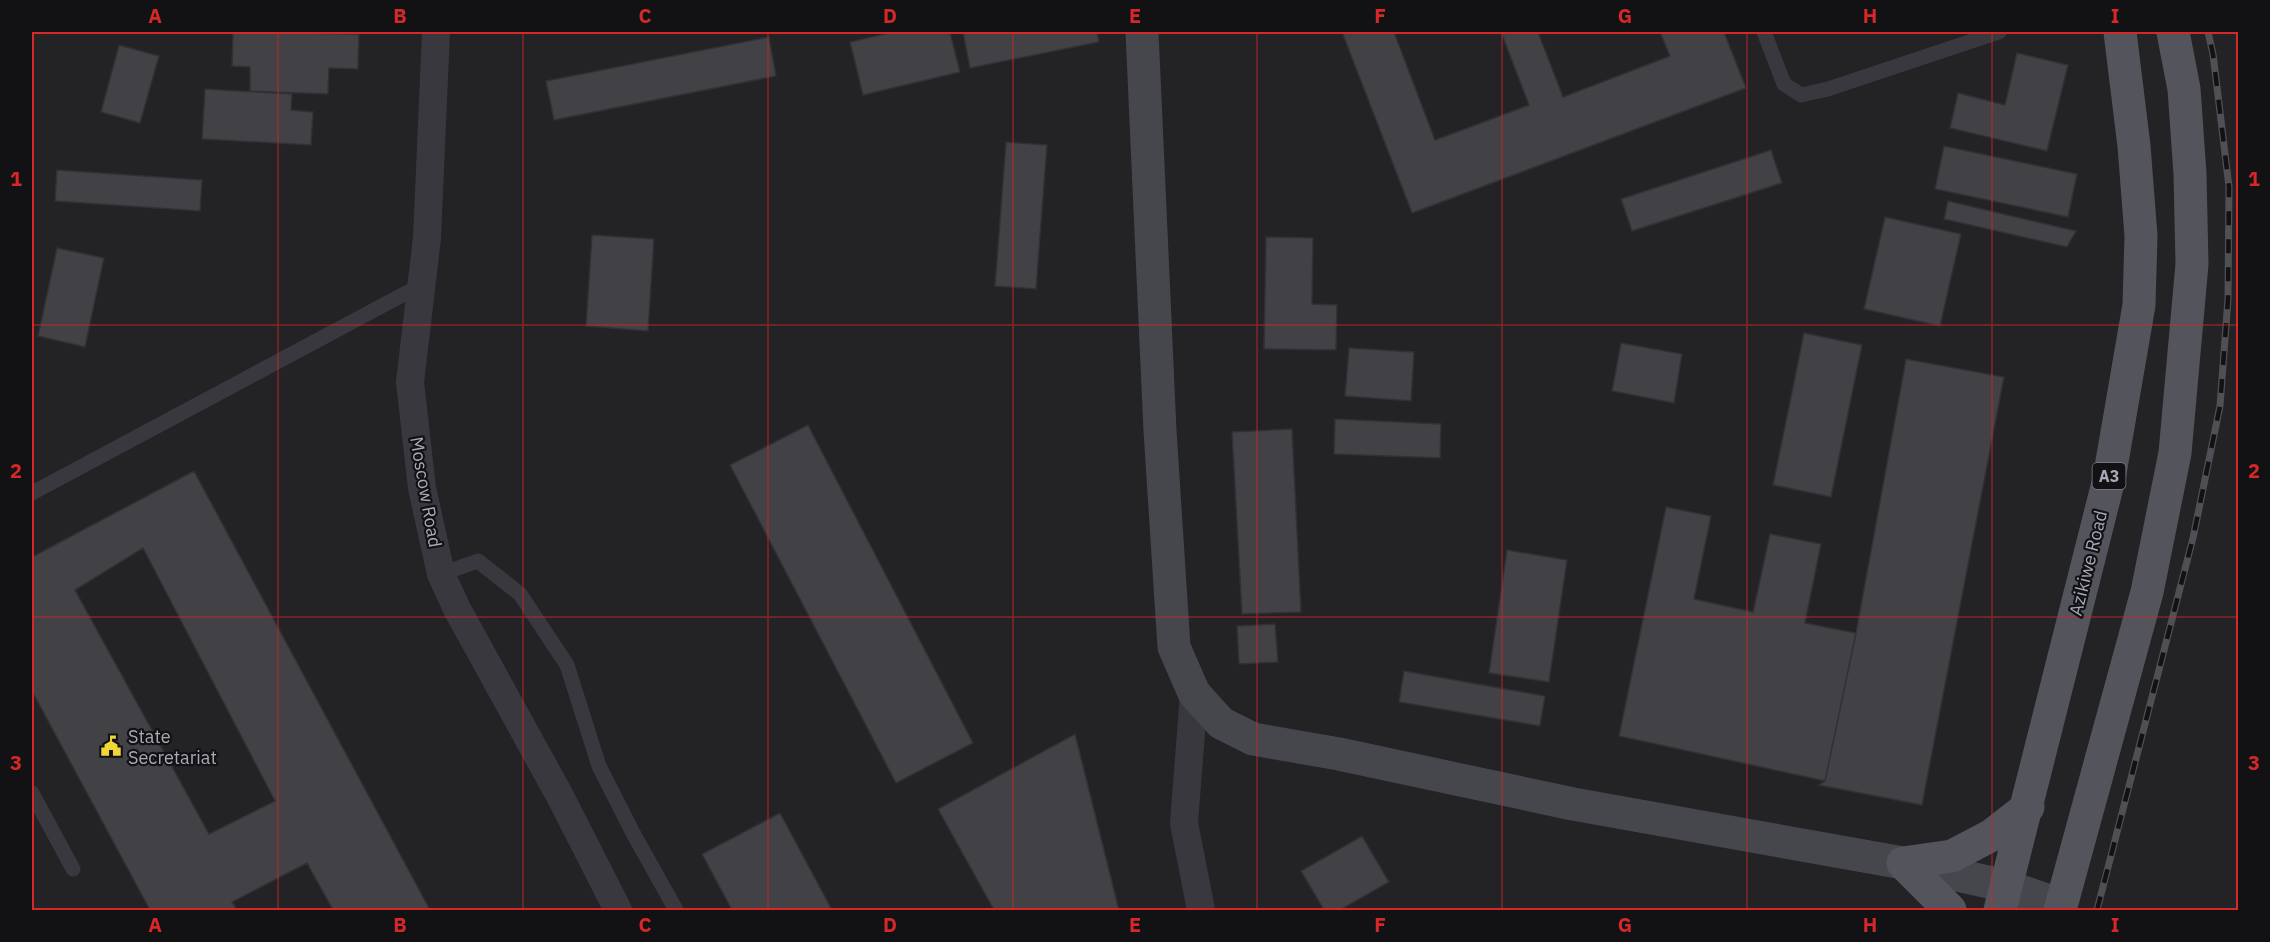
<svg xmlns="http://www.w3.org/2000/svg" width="2270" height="942" font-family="'IBM Plex Sans',sans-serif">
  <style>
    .built { fill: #232326 }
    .building { fill: #414146; stroke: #313135; stroke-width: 1.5; fill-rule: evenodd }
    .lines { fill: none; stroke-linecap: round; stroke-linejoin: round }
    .lane { stroke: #38383e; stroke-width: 15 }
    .street { stroke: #38383e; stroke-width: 28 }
    .secondary { stroke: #46464d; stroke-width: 33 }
    .primary { stroke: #54545c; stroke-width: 33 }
    .rail-casing { stroke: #4f4f56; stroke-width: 7 }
    .rail { stroke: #121214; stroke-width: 4.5; stroke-dasharray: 14; stroke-linecap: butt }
    .grid { fill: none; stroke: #d62828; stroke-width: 1.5; stroke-opacity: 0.55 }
    .labels { text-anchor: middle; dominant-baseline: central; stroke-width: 4.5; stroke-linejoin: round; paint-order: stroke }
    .shield { fill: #121214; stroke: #7c7c87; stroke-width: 1.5 }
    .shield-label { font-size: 16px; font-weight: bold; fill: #a9aab8 }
    .street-label { font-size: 18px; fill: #a9aab8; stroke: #121214 }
    .poi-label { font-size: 18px; fill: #a9aab8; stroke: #121214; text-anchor: start }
    .neatline { fill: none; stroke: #d62828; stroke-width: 2 }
    .grid-label { font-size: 20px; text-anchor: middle; font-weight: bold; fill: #d62828 }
  </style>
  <rect width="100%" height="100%" fill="#171719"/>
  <path class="built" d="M32 32H2238V910H32Z"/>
  <path class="building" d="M233 32 359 34 358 69 329 68 328 94 250 91V67L232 66Z
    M893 32H950L960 72 863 95 850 42Z
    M963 32H1097L1099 42 970 68Z
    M1342 32H1394L1435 140 1529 105 1501 32H1538L1563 97 1670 56 1660 32H1724L1746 88 1412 213Z
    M769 37 776 76 554 120 546 81Z
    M119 45 159 56 140 123 101 112Z
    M2017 53 2068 65 2047 151 1950 128 1958 93 2005 105Z
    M205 89 292 94 291 110 313 112 311 145 202 139Z
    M1006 142 1047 145 1036 289 995 286Z
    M1944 146 2077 174 2068 217 1935 189Z
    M1771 150 1782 183 1632 231 1621 199Z
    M57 170 202 180 200 211 55 201Z
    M1948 201 2076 231 2067 247 1944 219Z
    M1885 217 1961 234 1940 326 1864 309Z
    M592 235 654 239 648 331 586 326Z
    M1266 237 1313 238 1312 304 1337 305 1336 350 1264 349Z
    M57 248 104 258 85 347 38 336Z
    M1804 333 1862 345 1831 497 1773 485Z
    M1621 343 1682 354 1674 403 1612 391Z
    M1349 348 1414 352 1411 401 1345 396Z
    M1906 359 2004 377 1922 805 1819 785 1825 781 1856 633Z
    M1335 419 1441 424 1440 458 1334 454Z
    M808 425 973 743 896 783 730 465Z
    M1292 429 1301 612 1242 614 1232 432Z
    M194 471 430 910H333L307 863 232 902 237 910H150L32 691V557ZM143 548 275 801 209 834 75 590Z
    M1666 507 1711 516 1694 599 1753 612 1770 534 1821 544 1805 623 1856 633 1825 781 1619 736Z
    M1507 550 1567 560 1549 682 1489 673Z
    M1275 624 1278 662 1239 664 1237 626Z
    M1404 671 1545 696 1540 726 1399 702Z
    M1075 734 1119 910H994L938 809Z
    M780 813 832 910H732L702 854Z
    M1362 836 1389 882 1340 910H1324L1301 871Z"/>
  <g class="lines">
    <path class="lane" d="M1764 32 1784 84 1801 95 1828 89 1999 32
      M32 493 421 285
      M441 574 478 561 520 594 567 665 599 766 633 833 676 910
      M32 793 73 869"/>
    <path class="street" d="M436 32 427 238 410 382 422 488 441 574 457 609 561 798 618 910
      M1194 693 1184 823 1201 910"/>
    <path class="secondary" d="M1142 32 1160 431 1174 647 1194 693 1221 723 1253 739 1339 754 1573 804 1903 863 2006 886 2061 905"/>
    <path class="primary" d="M1903 863 1952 856 1992 835 2028 807
      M1903 863 1950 910
      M2000 910 2109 479 2139 305 2141 236 2134 146 2120 32
      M2060 910 2147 592 2175 453 2192 264 2190 174 2184 89 2173 32"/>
    <g class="rail-casing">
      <path id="rail" d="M2097 910 2193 538 2220 406 2228 299 2229 187 2213 54 2208 32"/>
    </g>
    <use href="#rail" class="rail"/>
  </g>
  <path class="grid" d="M278 32V910M523 32V910M768 32V910M1013 32V910M1257 32V910M1502 32V910M1747 32V910M1992 32V910M32 325H2238M32 617H2238"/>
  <defs>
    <g id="civic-bare" transform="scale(1.62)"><path d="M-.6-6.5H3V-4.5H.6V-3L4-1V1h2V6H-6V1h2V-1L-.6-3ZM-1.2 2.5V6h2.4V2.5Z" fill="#efd738" stroke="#121214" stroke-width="2.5" paint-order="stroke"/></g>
  </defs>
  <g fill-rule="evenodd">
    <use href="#civic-bare" x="111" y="746"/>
  </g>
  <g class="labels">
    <rect class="shield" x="2092.5" y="463" width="33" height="26" rx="4.5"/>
    <g class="shield-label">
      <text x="2109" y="476">A3</text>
    </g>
    <g class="street-label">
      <text transform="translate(426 492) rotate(80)">Moscow Road</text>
      <text transform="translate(2088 563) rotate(-76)">Azikiwe Road</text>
    </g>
    <g class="poi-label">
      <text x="128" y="736">State<tspan x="128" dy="21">Secretariat</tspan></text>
    </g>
  </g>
  <rect width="2270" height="942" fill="none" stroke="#121214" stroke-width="66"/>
  <rect x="33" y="33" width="2204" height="876" class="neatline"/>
  <g class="grid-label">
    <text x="155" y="23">A</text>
    <text x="400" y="23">B</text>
    <text x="645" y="23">C</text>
    <text x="890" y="23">D</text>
    <text x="1135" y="23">E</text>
    <text x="1380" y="23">F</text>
    <text x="1625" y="23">G</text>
    <text x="1870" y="23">H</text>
    <text x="2115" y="23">I</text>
    <text x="16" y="186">1</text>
    <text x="2254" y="186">1</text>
    <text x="16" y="478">2</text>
    <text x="2254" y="478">2</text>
    <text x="16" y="770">3</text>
    <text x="2254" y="770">3</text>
    <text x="155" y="932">A</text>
    <text x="400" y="932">B</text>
    <text x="645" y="932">C</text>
    <text x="890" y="932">D</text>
    <text x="1135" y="932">E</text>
    <text x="1380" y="932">F</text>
    <text x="1625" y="932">G</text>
    <text x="1870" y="932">H</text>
    <text x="2115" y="932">I</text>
  </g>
</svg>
